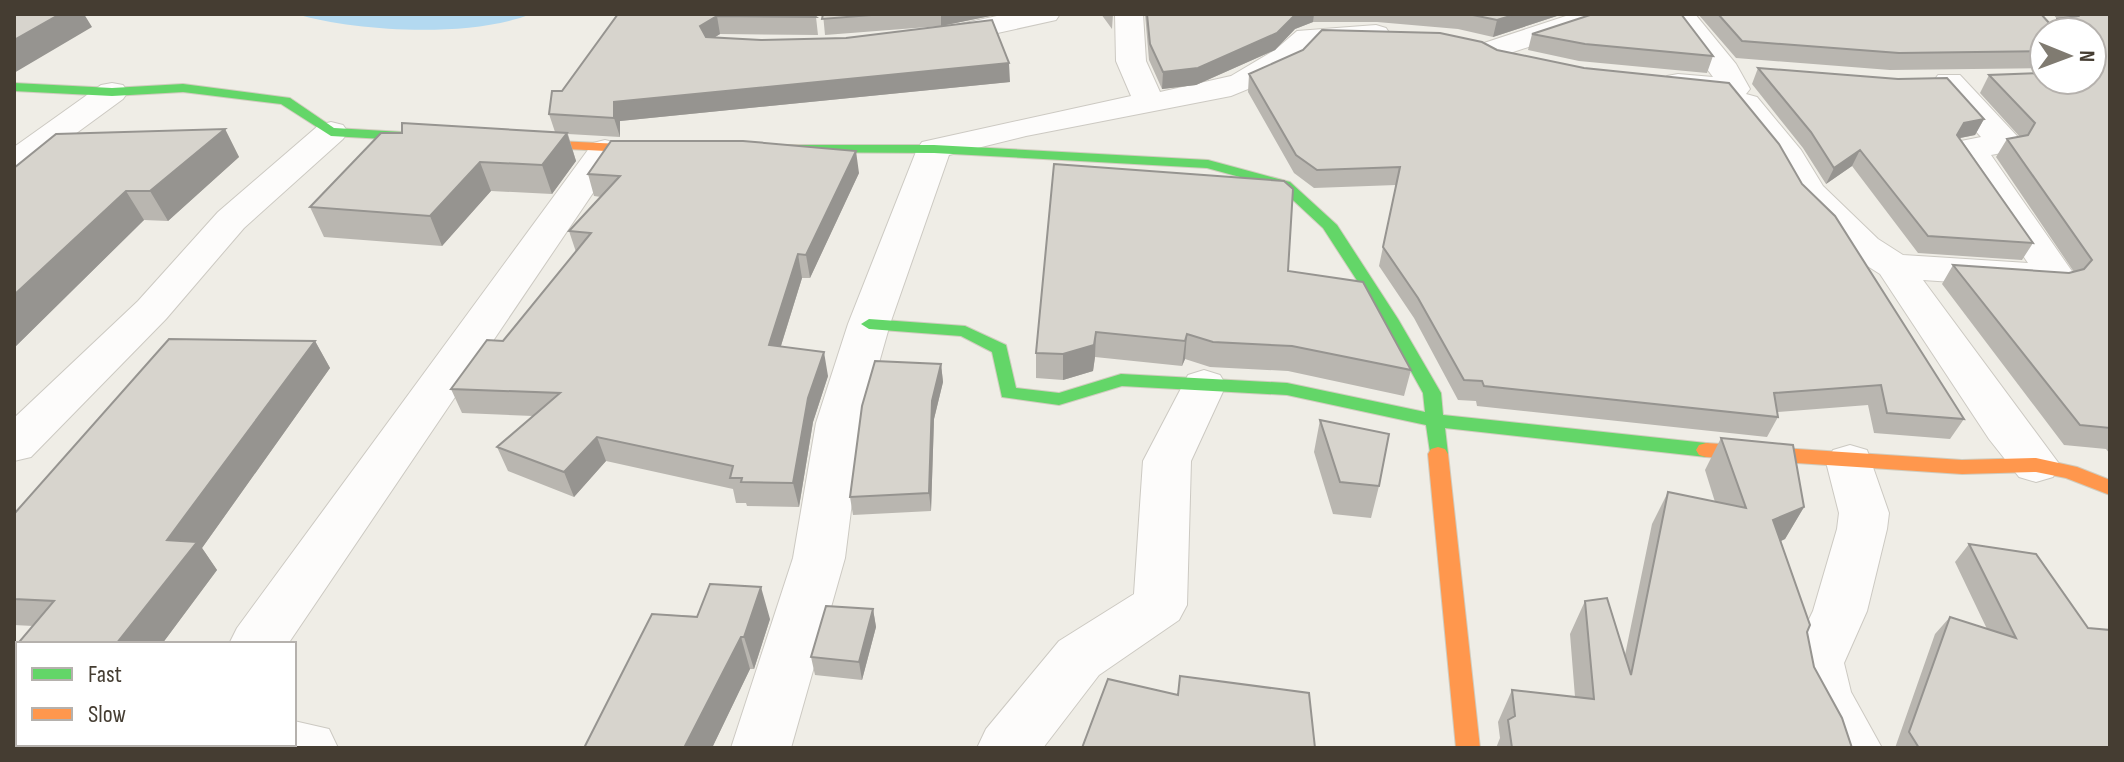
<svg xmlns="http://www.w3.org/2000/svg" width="2124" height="762" font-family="'Sofia Sans Condensed',sans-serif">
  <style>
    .water { fill: #b3d9f0 }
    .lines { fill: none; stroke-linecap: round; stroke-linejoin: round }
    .street-casing { stroke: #ccc9c2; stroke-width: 2 }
    .fast-casing { stroke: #d0ccbe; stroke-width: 2 }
    .slow-casing { stroke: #d0ccbe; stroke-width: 2 }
    .street { fill: #fdfcfb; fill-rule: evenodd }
    .fast { fill: #63d668; fill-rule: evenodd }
    .slow { fill: #ff974d; fill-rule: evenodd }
    .wall { fill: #b9b6b0 }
    .shaded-wall { fill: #969490 }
    .building { fill: #d7d4cd; stroke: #969490; stroke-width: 2 }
  </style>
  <rect width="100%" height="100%" fill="#efede6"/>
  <path class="water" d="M296 14H531C471 38 357 32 296 14Z"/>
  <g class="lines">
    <g class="street-casing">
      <path id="street" d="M1006 14H1060L1056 20 934 47 924 44 919 38 924 32Z
        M1115 14H1143L1146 61 1160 92 1231 76 1275 50 1297 31 1376 25 1386 28 1390 34 1386 40 1315 45 1275 78 1231 96 1026 136 949 155 890 324 862 423 845 558 791 748H731L793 558 816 423 848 324 917 149 922 142 1131 96 1116 61Z
        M1572 14H1614L1610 20 1504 55H1484L1479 49 1484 43Z
        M1666 14H1695L1736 64 1750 89 1746 94 1757 97 1801 150 1823 186 1878 239 1903 255 2028 263 1951 149 1956 142 1981 137 1938 89 1933 82 1938 75H1960L2017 136 2022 143 2017 150 1991 155 2076 277 2070 285 2056 289 1923 280 2060 465 2053 477 2036 482 2019 477 1989 439 1880 274 1850 255 1795 200 1773 160 1730 104 1734 98 1667 90 1662 83 1667 76 1678 74 1713 77Z
        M112 83 123 85 128 92 123 99 26 170 14 173V147L101 85Z
        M331 122 343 125 348 132 343 139 244 228 166 319 31 457 14 461V418L138 301 218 212 319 125Z
        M605 140 617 143 622 150 288 644H229L237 628 593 143Z
        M1204 370 1220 375 1226 385 1191 461 1187 605 1179 620 1099 675 1043 748H977L986 729 1059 641 1134 594 1143 461 1188 375Z
        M1850 445 1867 450 1889 513 1887 529 1867 611 1844 663 1851 692 1882 748H1820L1794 698 1788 663 1813 611 1837 529 1839 513 1826 462 1833 450Z
        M294 721 329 729 338 748H184L182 744H294Z"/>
    </g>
    <g class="fast-casing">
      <path id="fast" d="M14 83 112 88 183 84 290 98 334 128 437 134 444 138 437 142 331 136 281 104 183 92 112 96 14 91Z
        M777 145H934L1208 160 1290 182 1337 225 1398 319 1441 393 1443 415 1706 443 1713 445 1716 450 1713 455 1706 457 1445 428 1448 454 1445 459H1431L1426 425 1287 395 1122 386 1059 405 1002 397 992 352 961 336 869 329 861 324 869 319 965 326 1006 345 1016 388 1059 393 1121 374 1287 383 1425 412 1423 393 1382 319 1323 228 1280 188 1207 168 934 153 772 152 770 149Z"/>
    </g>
    <g class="slow-casing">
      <path id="slow" d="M514 139 664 146 671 150 664 154 509 146 507 143Z
        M1706 443 1962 460 2036 458 2077 467 2110 480V495L2066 478 2036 472 1962 474 1706 457 1699 455 1696 450 1699 445Z
        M1438 447 1445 449 1448 454 1480 748H1456L1428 454 1431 449Z"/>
    </g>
    <use href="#street" class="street"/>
    <use href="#fast" class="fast"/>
    <use href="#slow" class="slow"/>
  </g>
  <path class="wall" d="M618 14 816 17 818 35 720 34 715 37 1010 82 620 121V137L568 134 576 161 552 194 491 191 442 246 324 237 310 207 555 132 549 114 562 91Z
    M823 14H1000L941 26 825 35Z
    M1101 14H1113L1112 29Z
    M1145 14H1563L1493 37 1458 29 1377 22H1313L1295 29 1275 50 1196 85 1162 89 1149 60Z
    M1698 14H2041L2050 24 2053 25 2057 19 2053 14H2110V454L2106 449 2064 445 1942 284 1953 265 2069 273 2074 272 1996 157 2007 139 2020 137 1980 93 1989 75 2092 80 2044 32V68L1890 70 1736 58Z
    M1532 34 1713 56 1707 73 1579 61 1528 50Z
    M1497 50 1802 184 1964 419 1950 439 1874 433 1868 405 1778 412V417L1767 437 1477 406 1476 401 1458 400 1414 318 1379 266 1396 185 1314 188 1294 173 1248 92 1249 74Z
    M1758 68 1984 119 1975 135 1960 138 2033 243 2022 260 1918 253 1852 166 1826 184 1803 148 1752 84Z
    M225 129 239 157 168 221 144 220 14 348V168Z
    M1054 164 1288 271 1411 370 1404 396 1288 371 1210 367 1185 359 1182 366 1095 357 1093 371 1063 380 1036 378V353Z
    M859 173 810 278H802L781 346 828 376 813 422 799 507 747 506 746 503H736L733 489 606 461 574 497 508 471 497 447 533 416 462 413 451 389 503 341 576 252 569 231 601 197 594 196 588 174Z
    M169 339 315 341 330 368 202 548 217 570 162 644H18V744H55L51 748H14V648L33 626 14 625V514Z
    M941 364 943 382 934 419 931 511 853 515 850 497Z
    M1320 420 1379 486 1371 518 1333 514 1314 452Z
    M1721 438 1804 507 1785 539 1781 541 1807 632 1814 667 1852 748H1496L1500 738 1498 722 1512 690 1575 697 1570 634 1585 601 1625 655 1652 524 1668 492 1715 502 1705 470Z
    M1969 544 2088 628 2110 748H1895L1935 634 1950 617 1987 629 1955 562Z
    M873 609 876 627 862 680 815 675 811 657Z
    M652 614 770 619 754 669H750L712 748H584Z"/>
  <path class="shaded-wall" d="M60 14H84L92 27 14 73V40Z
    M941 14H1000L941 26Z
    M1296 14H1314L1313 22 1295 29 1275 50 1196 85 1162 89 1163 72Z
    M1517 14H1563L1493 37 1497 20Z
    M717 16 720 34 704 44 700 26Z
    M1009 63 1010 82 620 121V137L614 118V102Z
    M1984 119 1975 135 1955 139 1964 123Z
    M225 129 239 157 168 221 150 191Z
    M567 133 576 161 552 194 542 165Z
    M1860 150 1852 166 1826 184 1834 168Z
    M856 151 859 173 810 278 806 255Z
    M480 162 491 191 442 246 430 216Z
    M126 191 144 220 14 348V295Z
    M798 254 802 278 774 368 769 345Z
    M1096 332 1095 357 1093 371 1063 380V354Z
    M1187 334 1185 359 1182 366 1185 341Z
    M315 341 330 368 202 548 217 570 162 644H116L167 540Z
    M824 352 828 376 813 422 799 507 793 483 808 398Z
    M941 364 943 382 934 419 931 511 929 493 932 401Z
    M597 437 606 461 574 497 564 472Z
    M1804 507 1785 539 1754 553 1773 520Z
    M761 587 770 619 754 669 744 637Z
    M873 609 876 627 862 680 859 662Z
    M741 637 750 669 712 748H684Z
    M18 726V744H55L51 748H14V729Z"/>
  <path class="building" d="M14 14H60L14 40Z
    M618 14H812L816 17 717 16 700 26 706 37 761 40 846 38 992 20 1009 63 614 102V118L549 114 552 91H562Z
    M823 14H884L822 19Z
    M1147 14H1296L1277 33 1198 68 1163 72 1150 44Z
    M1468 14H1517L1497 20Z
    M1593 14H1681L1713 56 1585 44 1532 34Z
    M1718 14H2041L2050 24 2055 25 2057 19 2078 16 2076 14H2110V428L2080 425 1953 265 2069 273 2084 269 2092 260 2007 139 2028 135 2035 123 1989 75 2044 73V80H2092V32H2044V51L1899 53 1742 41Z
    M1322 30 1440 33 1482 42 1497 50 1584 68 1729 83 1779 144 1802 184 1835 216 1964 419 1887 413 1881 385 1774 393 1778 417 1484 386 1482 381 1464 380 1418 298 1383 247 1400 167 1317 170 1296 155 1249 74 1303 50Z
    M1758 68 1898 79 1947 78 1984 119 1964 123 1957 135 2033 243 1928 236 1860 150 1834 168 1811 132Z
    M402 123 567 133 542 165 480 162 430 216 310 207 381 133H402Z
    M225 129 150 191H126L14 295V168L56 134Z
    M611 141H743L856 151 806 255 798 254 769 345 824 352 808 398 793 483 741 482 742 478H730L733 466 597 437 564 472 497 447 560 393 451 389 487 340 503 341 591 233 569 231 620 176 588 174Z
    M1054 164 1284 181 1293 189 1288 271 1363 282 1411 370 1292 346 1213 342 1187 334 1185 341 1096 332 1094 345 1063 354 1036 353Z
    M169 339 315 341 167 540 197 542 116 644H18V726L14 729V648L54 601 14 599V514Z
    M875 361 941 364 932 401 929 493 850 497 862 406Z
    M1320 420 1389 434 1379 486 1340 482Z
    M1721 438 1793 445 1804 507 1773 520 1810 625 1807 632 1814 667 1842 718 1852 748H1512L1508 720 1515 716 1512 690 1594 699 1585 601 1607 598 1631 675 1668 492 1746 508Z
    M1969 544 2036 554 2088 628 2110 630V748H1919L1909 732 1950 617 2016 638Z
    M710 584 761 587 744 637H741L684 748H584L652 614 697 617Z
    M826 606 873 609 859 662 811 657Z
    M1180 676 1309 693 1315 748H1082L1108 679 1178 695Z"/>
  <rect width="2124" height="762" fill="none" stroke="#453d32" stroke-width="32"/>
  <rect x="16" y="642" width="280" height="104" fill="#ffffff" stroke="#b5b1ad" stroke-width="2"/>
  <rect x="32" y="668" width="40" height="12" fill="#63d668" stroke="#b5b1ad" stroke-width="2"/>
  <text x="88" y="682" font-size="24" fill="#453d32">Fast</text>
  <rect x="32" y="708" width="40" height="12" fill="#ff974d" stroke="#b5b1ad" stroke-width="2"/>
  <text x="88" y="722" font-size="24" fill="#453d32">Slow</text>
  <g transform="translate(2068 56) rotate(91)"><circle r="38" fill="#ffffff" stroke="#b5b1ad" stroke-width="2"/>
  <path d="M0-6L14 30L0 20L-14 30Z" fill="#807b71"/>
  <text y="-12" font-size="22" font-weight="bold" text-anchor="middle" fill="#453d32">N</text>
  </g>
</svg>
